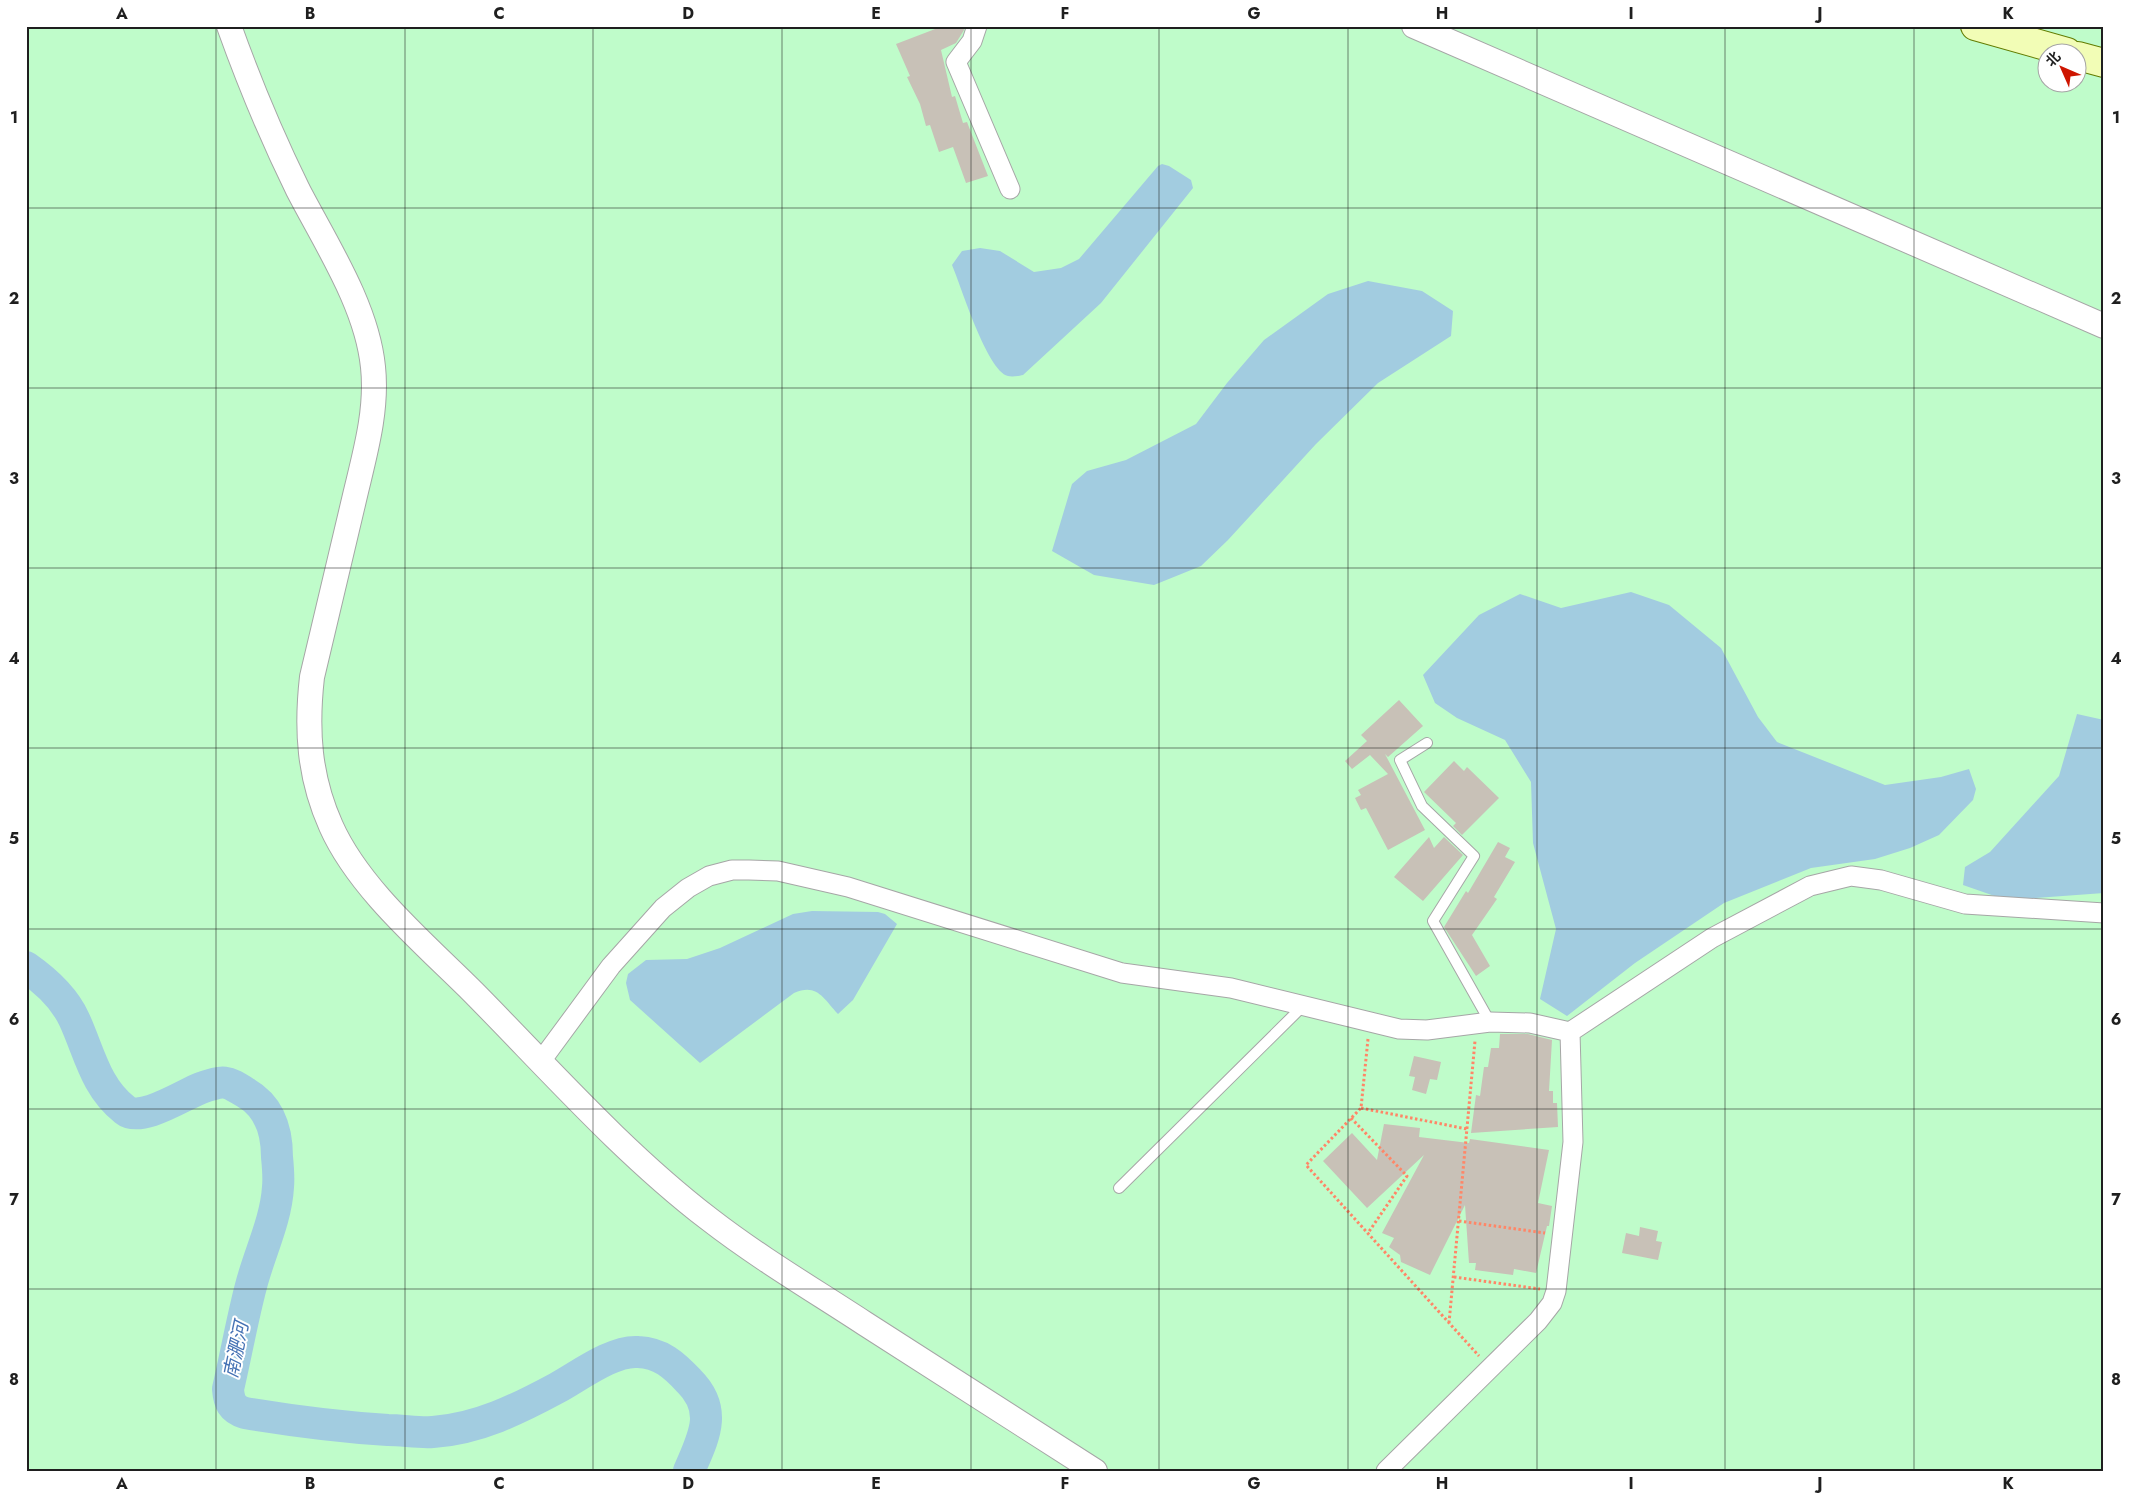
<svg xmlns="http://www.w3.org/2000/svg" width="2130" height="1497" font-family="Jost,'Noto Sans SC',sans-serif">
  <style>
    .park { fill: #bffcca; fill-rule: evenodd }
    .water { fill: #a2cce0 }
    .lines { fill: none; stroke-linecap: round; stroke-linejoin: round }
    .river { stroke: #a2cce0; stroke-width: 32 }
    .building { fill: #c8c1b7 }
    .service-casing { stroke: #a6a6a6; stroke-width: 12 }
    .minor-casing { stroke: #a6a6a6; stroke-width: 21 }
    .tertiary-casing { stroke: #a6a6a6; stroke-width: 26 }
    .secondary-casing { stroke: #627c00; stroke-width: 30 }
    .path { stroke: #ff8667; stroke-width: 3; stroke-dasharray: 2.5 2.5; stroke-linecap: butt }
    .service { stroke: #fff; stroke-width: 10 }
    .minor { stroke: #fff; stroke-width: 19 }
    .tertiary { stroke: #fff; stroke-width: 24 }
    .secondary { stroke: #f2fdb6; stroke-width: 28 }
    .grid { fill: none; stroke: #1f1f1f; stroke-width: 1; stroke-opacity: 0.55 }
    .labels { text-anchor: middle; dominant-baseline: central; stroke-width: 4; stroke-linejoin: round; paint-order: stroke }
    .water-label { font-size: 19px; font-style: italic; fill: #4572b4; stroke: #fff }
    .neatline { fill: none; stroke: #1f1f1f; stroke-width: 2 }
    .grid-label { font-size: 16px; text-anchor: middle; font-weight: bold; fill: #1f1f1f }
  </style>
  <rect width="100%" height="100%" fill="#f0eee5"/>
  <path class="park" d="M26 26H2104V1471H26ZM2048 52H2078V82H2048Z"/>
  <path class="water" d="M1162 164 1169 166 1191 180 1193 188 1101 303 1023 375C1019 376 1012 377 1008 376 987 371 961 286 952 265L962 251 980 248 1000 251 1034 272 1061 268 1079 259 1158 166Z
    M1368 281 1422 291 1453 311 1451 336 1378 383 1316 444 1228 540 1201 566 1154 585 1094 575 1052 551 1072 484 1087 471 1126 460 1196 424 1227 383 1264 340 1328 294Z
    M1631 592 1669 605 1721 648 1758 717 1777 742 1885 785 1941 777 1969 769 1976 789 1973 800 1939 835 1910 848 1875 859 1811 868 1724 903 1635 963 1567 1016 1540 999 1556 929 1533 843 1531 782 1505 740 1457 718 1435 703 1423 675 1479 615 1520 594 1561 608Z
    M2077 714 2104 720V893L2006 900 1963 885 1965 867 1990 852 2059 776Z
    M812 911 878 912 885 914 897 924 853 1000 838 1014C823 998 817 983 794 993L700 1063 630 1000 626 983 628 974 646 960 687 959 720 948 793 914Z"/>
  <g class="lines">
    <path class="river" d="M26 967C46 981 64 997 74 1019 89 1051 95 1087 125 1110 141 1123 183 1095 201 1088 225 1080 225 1080 246 1093 270 1107 277 1131 277 1157 278 1167 279 1177 278 1187 276 1221 259 1254 251 1286 242 1320 236 1355 228 1389 229 1402 232 1409 245 1413 293 1421 340 1427 388 1430 403 1430 418 1433 433 1432 478 1429 518 1409 557 1388 579 1376 613 1350 638 1352 661 1353 674 1365 689 1381 719 1411 703 1438 689 1471"/>
  </g>
  <path class="building" d="M943 26H963L964 30 956 43 941 50 952 97 955 96 963 123 967 122 988 176 966 183 953 147 939 152 930 125 926 126 920 104 907 77 910 76 896 44Z
    M1399 700 1423 726 1388 757 1385 754 1425 830 1388 850 1366 808 1361 810 1355 798 1361 795 1358 790 1388 774 1370 755 1352 769 1345 761 1367 741 1361 735Z
    M1454 761 1464 771 1467 767 1499 798 1462 835 1453 826 1456 823 1424 792Z
    M1429 837 1434 848 1444 837 1463 855 1423 901 1394 877Z
    M1498 842 1510 848 1505 857 1515 862 1494 897 1497 899 1472 935 1490 966 1476 976 1444 927 1466 891 1468 893Z
    M1500 1034H1528L1552 1040 1549 1091H1553V1103H1557L1558 1127 1471 1133 1476 1095 1480 1096 1484 1067H1488L1491 1048H1499Z
    M1414 1056 1441 1062 1437 1080 1430 1079 1426 1094 1412 1090 1415 1077 1409 1076Z
    M1384 1124 1420 1128 1419 1137 1469 1143 1470 1139 1549 1150 1538 1203 1552 1206 1549 1226H1547L1536 1273 1514 1269 1513 1275 1475 1270 1476 1263H1469L1465 1205 1430 1275 1401 1262 1400 1255 1389 1247 1394 1238 1382 1233 1424 1155 1367 1208 1323 1161 1352 1133 1377 1160Z
    M1640 1227 1658 1231 1656 1241 1662 1242 1658 1260 1622 1253 1626 1233 1639 1236Z"/>
  <g class="lines">
    <g class="service-casing">
      <path id="service" d="M1427 743 1400 760 1422 806 1474 856 1433 921 1490 1022
        M1119 1188 1303 1006"/>
    </g>
    <g class="minor-casing">
      <path id="minor" d="M977 26 972 41 956 62 1010 189
        M541 1061 611 966 663 908 688 888 709 876 732 870H749L778 871 848 887 1122 973 1231 988 1399 1029 1427 1030 1490 1022 1530 1023 1570 1032 1712 938 1810 886 1851 876 1881 880 1965 904 2104 913
        M1386 1471 1538 1321 1552 1303 1556 1291 1573 1142 1570 1032"/>
    </g>
    <g class="tertiary-casing">
      <path id="tertiary" d="M229 26C249 82 272 137 298 190 326 244 367 306 373 367 378 413 363 460 353 504 339 562 325 620 312 677 306 730 309 777 331 826 359 889 425 944 474 993 550 1070 623 1153 709 1219 758 1257 812 1289 864 1323 941 1372 1018 1421 1095 1471
        M1414 26 2104 326"/>
    </g>
    <g class="secondary-casing">
      <path id="secondary" d="M1975 26 2067 52
        M2078 56 2104 63"/>
    </g>
    <path class="path" d="M1368 1039 1361 1108 1306 1165 1479 1356
      M1361 1108 1467 1129
      M1351 1118 1407 1176 1368 1233
      M1459 1221 1545 1233
      M1454 1277 1540 1289
      M1449 1323 1475 1041"/>
    <use href="#service" class="service"/>
    <use href="#minor" class="minor"/>
    <use href="#tertiary" class="tertiary"/>
    <use href="#secondary" class="secondary"/>
  </g>
  <path class="grid" d="M216 26V1471M405 26V1471M593 26V1471M782 26V1471M971 26V1471M1159 26V1471M1348 26V1471M1537 26V1471M1725 26V1471M1914 26V1471M26 208H2104M26 388H2104M26 568H2104M26 748H2104M26 929H2104M26 1109H2104M26 1289H2104"/>
  <g class="labels">
    <g class="water-label">
      <text transform="translate(236 1350) rotate(-78)">南淝河</text>
    </g>
  </g>
  <rect width="2130" height="1497" fill="none" stroke="#ffffff" stroke-width="55"/>
  <g transform="translate(2062 68) rotate(315)"><circle r="24" fill="#ffffff" stroke="#a5a5a5"/>
  <path d="M0-4L9 19L0 12L-9 19Z" fill="#ce1500"/>
  <text y="-8" font-size="14" font-weight="bold" text-anchor="middle" fill="#1f1f1f">北</text>
  </g>
  <rect x="28" y="28" width="2074" height="1442" class="neatline"/>
  <g class="grid-label">
    <text x="122" y="19">A</text>
    <text x="310" y="19">B</text>
    <text x="499" y="19">C</text>
    <text x="688" y="19">D</text>
    <text x="876" y="19">E</text>
    <text x="1065" y="19">F</text>
    <text x="1254" y="19">G</text>
    <text x="1442" y="19">H</text>
    <text x="1631" y="19">I</text>
    <text x="1820" y="19">J</text>
    <text x="2008" y="19">K</text>
    <text x="14" y="123">1</text>
    <text x="2116" y="123">1</text>
    <text x="14" y="304">2</text>
    <text x="2116" y="304">2</text>
    <text x="14" y="484">3</text>
    <text x="2116" y="484">3</text>
    <text x="14" y="664">4</text>
    <text x="2116" y="664">4</text>
    <text x="14" y="844">5</text>
    <text x="2116" y="844">5</text>
    <text x="14" y="1025">6</text>
    <text x="2116" y="1025">6</text>
    <text x="14" y="1205">7</text>
    <text x="2116" y="1205">7</text>
    <text x="14" y="1385">8</text>
    <text x="2116" y="1385">8</text>
    <text x="122" y="1489">A</text>
    <text x="310" y="1489">B</text>
    <text x="499" y="1489">C</text>
    <text x="688" y="1489">D</text>
    <text x="876" y="1489">E</text>
    <text x="1065" y="1489">F</text>
    <text x="1254" y="1489">G</text>
    <text x="1442" y="1489">H</text>
    <text x="1631" y="1489">I</text>
    <text x="1820" y="1489">J</text>
    <text x="2008" y="1489">K</text>
  </g>
</svg>
